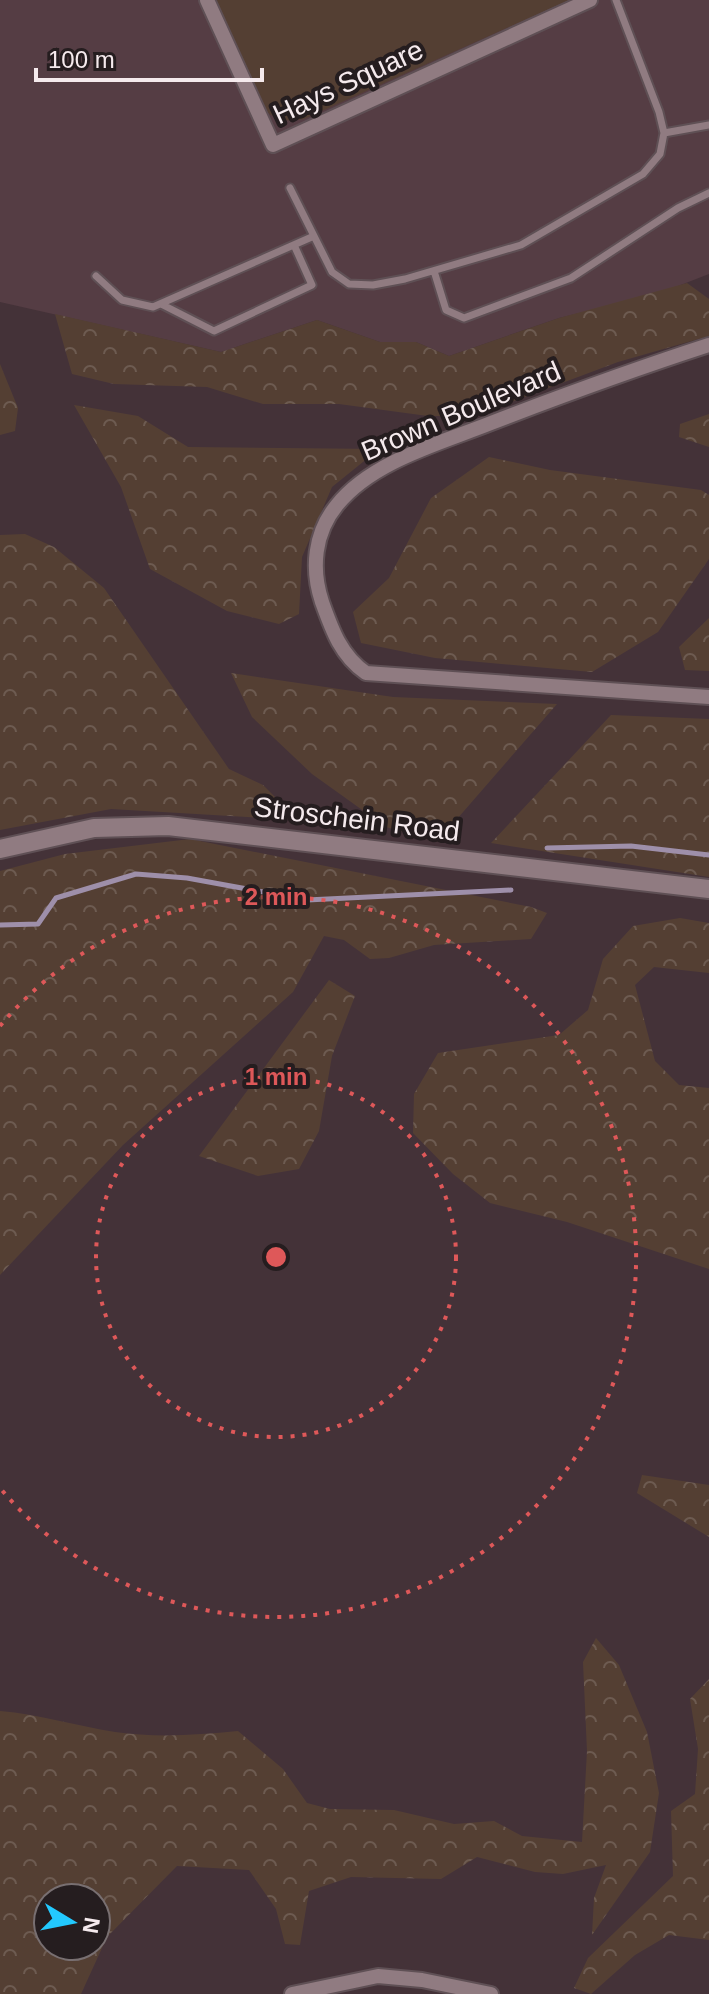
<svg xmlns="http://www.w3.org/2000/svg" width="709" height="1994" font-family="Arial,sans-serif">
  <style>
    .built { fill: #553d44 }
    .grass { fill: #543f33 }
    .forest { fill: url(#forest-crowns); fill-rule: evenodd }
    .lines { fill: none; stroke-linecap: round; stroke-linejoin: round }
    .stream { stroke: #9e8faa; stroke-width: 5 }
    .lane-casing { stroke: #5f5055; stroke-width: 11 }
    .street-casing { stroke: #5f5055; stroke-width: 18 }
    .secondary-casing { stroke: #5f5055; stroke-width: 22 }
    .lane { stroke: #907b81; stroke-width: 7 }
    .street { stroke: #907b81; stroke-width: 14 }
    .secondary { stroke: #907b81; stroke-width: 18 }
    .ring { fill: none; stroke: #de5859; stroke-width: 4; stroke-dasharray: 4 8 }
    .labels { text-anchor: middle; dominant-baseline: central; stroke-width: 8; stroke-linejoin: round; paint-order: stroke }
    .street-label { font-size: 28px; fill: #f5eaed; stroke: #251d1f }
    .centre { fill: #de5859; stroke: #251d1f; stroke-width: 4 }
    .ring-label { font-size: 24px; text-anchor: middle; font-weight: bold; fill: #de5859; stroke: #251d1f; stroke-width: 8; stroke-linejoin: round; paint-order: stroke }
  </style>
  <defs>
    <pattern id="forest-crowns" width="20" height="18" patternUnits="userSpaceOnUse" patternTransform="scale(2)"><rect width="20" height="18" fill="#543f33"/><path d="M2 6a3 3 0 1 1 6 0M12 15a3 3 0 1 1 6 0" fill="none" stroke="#6d5b51"/></pattern>
  </defs>
  <rect width="100%" height="100%" fill="#443238"/>
  <path class="built" d="M0 0H709V274L660 293 559 318 449 356 416 342H380L317 320 221 352 0 302Z"/>
  <path class="grass" d="M214 0H569L304 119C288 122 275 121 264 109Z"/>
  <path class="forest" d="M687 283 709 299V336L618 362 474 416H428L339 404H263L207 387 114 384 72 374 55 314 221 352 317 320 380 342H416L449 356 559 318Z
    M0 364 18 408 15 431 0 435Z
    M74 405 138 416 188 447 379 449 332 487 302 557 299 614 279 624 227 611 150 569 121 487Z
    M709 414V447L679 437 680 424Z
    M489 457 550 470 701 490 709 495V559L658 632 592 672 435 658 361 643 353 612 389 578 431 498Z
    M25 534 54 547 104 588 229 769 263 785 298 820 111 809 0 830V535Z
    M709 618V671L685 670 679 647Z
    M231 673 393 697 557 704 437 842 386 827 312 774 252 717Z
    M611 715 709 719V877L491 843Z
    M190 839 531 907 547 913 531 939 434 945 389 958 370 959 344 940 324 936 293 992 123 1145 0 1275V871L65 854Z
    M680 918 709 923V973L654 967 635 985 655 1061 679 1085 709 1088V1269L567 1222 490 1203 453 1174 413 1133 414 1094 438 1053 559 1035 588 1010 603 959 633 926Z
    M329 980 355 996 332 1056 319 1131 299 1169 258 1176 199 1156Z
    M642 1475 709 1485V1537L637 1493Z
    M596 1638 619 1665 647 1732 659 1793 650 1852 592 1935 594 1898 606 1865 563 1874 535 1872 477 1857 441 1879 351 1877 309 1891 300 1945 285 1944 276 1909 249 1870 177 1866 107 1937 81 1994H0V1711C39 1714 76 1726 115 1732 156 1738 197 1735 238 1731L283 1769 307 1803 330 1809 394 1810 454 1824 494 1821 522 1836 582 1842 587 1751 583 1662ZM48 1898H96V1946H48Z
    M709 1679V1940L669 1935 635 1955 591 1994 574 1988 588 1958 673 1876 671 1811 695 1794 698 1749 690 1699Z"/>
  <g class="lines">
    <path class="stream" d="M547 848 631 846 709 855
      M0 925 38 924 56 898 136 874 187 878 307 900 511 890"/>
    <g class="lane-casing">
      <path id="lane" d="M664 133 709 125
        M290 188 332 272 349 284 373 285 405 279 521 245 643 174 660 154 664 133 659 112 616 0
        M434 271 446 310 464 318 571 278 678 208 709 193
        M96 276 122 300 153 307 314 236
        M161 304 214 331 312 285 294 245"/>
    </g>
    <g class="street-casing">
      <path id="street" d="M207 0 273 145 590 0
        M709 345C635 369 564 395 491 423 441 443 372 461 337 505 314 533 311 569 322 602 332 630 341 656 366 673L709 697
        M292 1994 378 1976 422 1980 491 1994"/>
    </g>
    <g class="secondary-casing">
      <path id="secondary" d="M0 849 94 828 168 826 709 889"/>
    </g>
    <use href="#lane" class="lane"/>
    <use href="#street" class="street"/>
    <use href="#secondary" class="secondary"/>
  </g>
  <g class="ring">
    <circle cx="276" cy="1257" r="180"/>
    <path d="M0 1026A360 360 0 1 1 0 1488"/>
  </g>
  <g class="labels">
    <g class="street-label">
      <text transform="translate(348 82) rotate(-25)">Hays Square</text>
      <text transform="translate(461 411) rotate(-23)">Brown Boulevard</text>
      <text transform="translate(357 819) rotate(7)">Stroschein Road</text>
    </g>
  </g>
  <circle cx="276" cy="1257" r="12" class="centre"/>
  <g class="ring-label">
    <text x="276" y="905">2 min</text>
    <text x="276" y="1085">1 min</text>
  </g>
  <g transform="translate(72 1922) rotate(100)"><circle r="38" fill="#251d1f" stroke="#786f71" stroke-width="2"/>
  <path d="M0-6L14 30L0 20L-14 30Z" fill="#23c9fe"/>
  <text y="-12" font-size="22" font-weight="bold" text-anchor="middle" fill="#f5eaed">N</text>
  </g>
  <path d="M36 68v12h226v-12" fill="none" stroke="#f5eaed" stroke-width="4"/>
  <text x="48" y="68" font-size="24" fill="#f5eaed" stroke="#251d1f" stroke-width="6" paint-order="stroke">100 m</text>
</svg>
